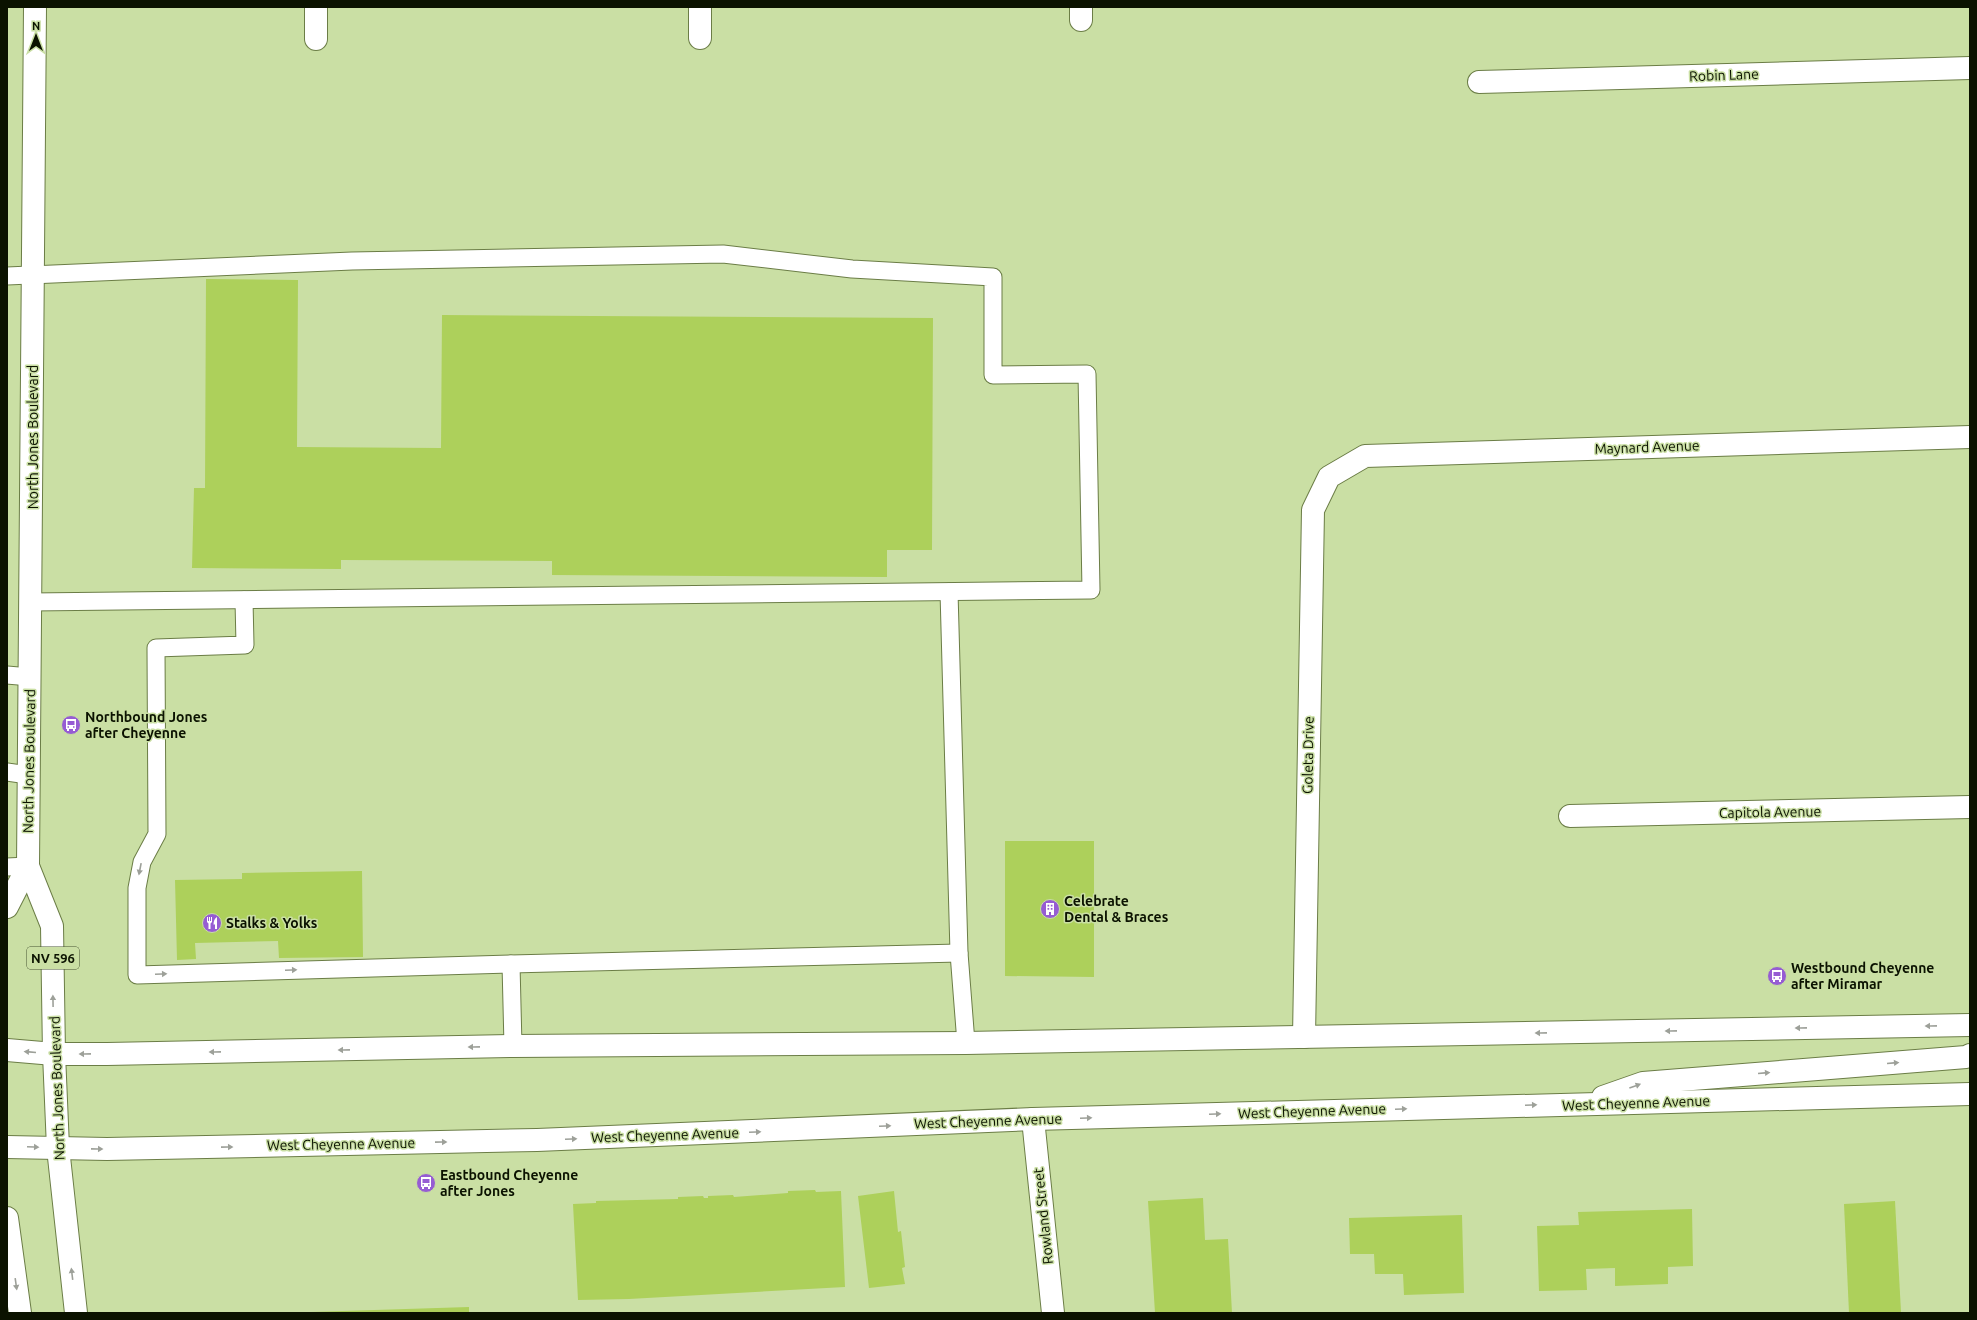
<svg xmlns="http://www.w3.org/2000/svg" width="1977" height="1320" font-family="Ubuntu,sans-serif">
<style>
.building{fill:#add05b}
.lines{fill:none;stroke-linecap:round;stroke-linejoin:round}
.lane-casing{stroke:#6b7d46;stroke-width:19}
.street-casing{stroke:#6b7d46;stroke-width:24}
.primary-casing{stroke:#6b7d46;stroke-width:24}
.lane{stroke:#fff;stroke-width:17}
.street{stroke:#fff;stroke-width:22}
.primary{stroke:#fff;stroke-width:22}
.oneway{fill:#9da099}
.labels{text-anchor:middle;stroke-width:3;stroke-linejoin:round;paint-order:stroke}
.shield{fill:#cadfa4;stroke:#445031;stroke-width:1}
.shield-label{font-size:13px;font-weight:bold;fill:#0b1200}
.street-label{font-size:14px;fill:#0b1200;stroke:#cadfa4}
.poi-label{font-size:14px;font-weight:bold;fill:#0b1200;stroke:#cadfa4;text-anchor:start}
</style>
<rect width="100%" height="100%" fill="#cadfa4"/>
<g class="building">
<path d="M 206,279 L 298,280 L 297,447 L 441,448 L 442,315 L 933,318 L 932,550 L 887,550 L 887,577 L 552,575 L 552,561 L 341,560 L 341,569 L 192,568 L 194,488 L 205,488 Z"/>
<path d="M 1005,841 L 1094,841 L 1094,977 L 1005,976 Z"/>
<path d="M 362,871 L 363,957 L 279,958 L 278,941 L 195,943 L 196,959 L 177,960 L 175,880 L 242,879 L 242,873 Z"/>
<path d="M 815,1190 L 816,1192 L 841,1191 L 845,1287 L 629,1299 L 578,1300 L 573,1204 L 596,1203 L 596,1201 L 678,1199 L 678,1197 L 703,1196 L 704,1198 L 708,1198 L 708,1196 L 733,1195 L 734,1197 L 788,1193 L 788,1191 Z"/>
<path d="M 894,1191 L 898,1232 L 901,1231 L 905,1267 L 902,1268 L 905,1284 L 869,1288 L 858,1196 Z"/>
<path d="M 1203,1198 L 1205,1240 L 1228,1239 L 1232,1313 L 1155,1313 L 1148,1201 Z"/>
<path d="M 1895,1201 L 1901,1312 L 1849,1313 L 1844,1204 Z"/>
<path d="M 1692,1209 L 1693,1266 L 1668,1267 L 1668,1284 L 1615,1286 L 1615,1268 L 1586,1269 L 1587,1290 L 1539,1291 L 1537,1226 L 1579,1225 L 1578,1212 Z"/>
<path d="M 1462,1215 L 1464,1293 L 1404,1295 L 1403,1274 L 1375,1274 L 1374,1254 L 1350,1254 L 1349,1218 Z"/>
<path d="M 469,1307 L 469,1313 L 311,1313 L 311,1312 Z"/>
</g>
<g class="lines">
<g class="lane-casing">
<g id="lane">
<path d="M 7,276 L 352,261 L 723,254 L 852,269 L 993,277 L 993,375 L 1087,374 L 1091,590 L 31,602"/>
<path d="M 949,592 L 959,953 L 966,1043"/>
<path d="M 244,600 L 245,645 L 156,648 L 157,834 L 142,862 L 137,888 L 137,975 L 511,964 L 513,1046"/>
<path d="M 7,675 L 30,677"/>
<path d="M 7,772 L 28,775"/>
<path d="M 7,867 L 28,866"/>
<path d="M 511,964 L 959,953"/>
</g>
</g>
<g class="street-casing">
<g id="street">
<path d="M 1081,20 L 1081,7"/>
<path d="M 700,38 L 700,7"/>
<path d="M 316,39 L 316,7"/>
<path d="M 1479,82 L 1970,68"/>
<path d="M 1570,816 L 1970,807"/>
<path d="M 1304,1037 L 1313,510 L 1329,477 L 1365,456 L 1970,437"/>
<path d="M 1033,1119 L 1053,1313"/>
</g>
</g>
<g class="primary-casing">
<g id="primary">
<path d="M 35,7 L 28,866 L 52,926 L 54,1054 L 58,1148 L 76,1313"/>
<path d="M 7,907 L 28,866"/>
<path d="M 7,1050 L 54,1054 L 107,1054 L 513,1046 L 966,1043 L 1970,1025"/>
<path d="M 1603,1097 L 1643,1083 L 1966,1057 L 1970,1055"/>
<path d="M 7,1147 L 107,1149 L 537,1140 L 1033,1119 L 1970,1094"/>
<path d="M 7,1218 L 20,1313"/>
</g>
</g>
<use href="#lane" class="lane"/>
<use href="#street" class="street"/>
<use href="#primary" class="primary"/>
</g>
<defs><path id="oneway-solid" d="M-6-.8H1V-3.2L6.5 0L1 3.2V.8H-6Z"/></defs>
<g class="oneway">
<use href="#oneway-solid" transform="translate(140 869) rotate(101)"/>
<use href="#oneway-solid" transform="translate(291 970) rotate(-2)"/>
<use href="#oneway-solid" transform="translate(161 974) rotate(-2)"/>
<use href="#oneway-solid" transform="translate(53 1001) rotate(-91)"/>
<use href="#oneway-solid" transform="translate(1931 1026) rotate(179)"/>
<use href="#oneway-solid" transform="translate(1801 1028) rotate(179)"/>
<use href="#oneway-solid" transform="translate(1671 1031) rotate(179)"/>
<use href="#oneway-solid" transform="translate(1541 1033) rotate(179)"/>
<use href="#oneway-solid" transform="translate(474 1047) rotate(179)"/>
<use href="#oneway-solid" transform="translate(344 1050) rotate(179)"/>
<use href="#oneway-solid" transform="translate(30 1052) rotate(-175)"/>
<use href="#oneway-solid" transform="translate(215 1052) rotate(179)"/>
<use href="#oneway-solid" transform="translate(85 1054) rotate(179)"/>
<use href="#oneway-solid" transform="translate(1893 1063) rotate(-5)"/>
<use href="#oneway-solid" transform="translate(1764 1073) rotate(-5)"/>
<use href="#oneway-solid" transform="translate(1635 1086) rotate(-20)"/>
<use href="#oneway-solid" transform="translate(1531 1105) rotate(-2)"/>
<use href="#oneway-solid" transform="translate(1401 1109) rotate(-2)"/>
<use href="#oneway-solid" transform="translate(1215 1114) rotate(-2)"/>
<use href="#oneway-solid" transform="translate(1086 1118) rotate(-2)"/>
<use href="#oneway-solid" transform="translate(885 1126) rotate(-3)"/>
<use href="#oneway-solid" transform="translate(755 1132) rotate(-3)"/>
<use href="#oneway-solid" transform="translate(571 1139) rotate(-2)"/>
<use href="#oneway-solid" transform="translate(441 1142) rotate(-1)"/>
<use href="#oneway-solid" transform="translate(33 1147) rotate(2)"/>
<use href="#oneway-solid" transform="translate(227 1147) rotate(-1)"/>
<use href="#oneway-solid" transform="translate(97 1149) rotate(1)"/>
<use href="#oneway-solid" transform="translate(72 1274) rotate(-97)"/>
<use href="#oneway-solid" transform="translate(16 1284) rotate(82)"/>
</g>
<defs>
<g id="bus-disc" transform="scale(1)"><circle r="9.5" fill="#965cd3" stroke="#cadfa4"/><path d="M-5-6H5V4H4V6H2V4H-2V6H-4V4H-5ZM-3.5-4V0h7V-4ZM-3.5 1.2v1.5H-2V1.2ZM2 1.2v1.5H3.5V1.2Z" fill="#fff"/></g>
<g id="building-disc" transform="scale(1)"><circle r="9.5" fill="#965cd3" stroke="#cadfa4"/><path d="M-4-6H4V6H1V3H-1V6H-4ZM-2.5-4.3h1.7v1.8h-1.7ZM.8-4.3h1.7v1.8H.8ZM-2.5-1h1.7V.8h-1.7ZM.8-1h1.7V.8H.8Z" fill="#fff"/></g>
<g id="restaurant-disc" transform="scale(1)"><circle r="9.5" fill="#965cd3" stroke="#cadfa4"/><path d="M-5-6h1v4h1v-4h1v4h1v-4h1v5L-1.5 .5V6h-2V.5L-5-1ZM5-6V6H3V1.5H1.5Q1.5-4 5-6Z" fill="#fff"/></g>
</defs>
<g fill-rule="evenodd">
<use href="#bus-disc" x="71" y="725"/>
<use href="#building-disc" x="1050" y="909"/>
<use href="#restaurant-disc" x="212" y="923"/>
<use href="#bus-disc" x="1777" y="976"/>
<use href="#bus-disc" x="426" y="1183"/>
</g>
<g class="labels">
<rect class="shield" x="27" y="947" width="52" height="22" rx="3"/>
<g class="shield-label">
<text x="53" y="963">NV 596</text>
</g>
<g class="street-label">
<text transform="translate(1724 75) rotate(-2)" y="5">Robin Lane</text>
<text transform="translate(33 437) rotate(-90)" y="5">North Jones Boulevard</text>
<text transform="translate(1647 447) rotate(-2)" y="5">Maynard Avenue</text>
<text transform="translate(1308 755) rotate(-89)" y="5">Goleta Drive</text>
<text transform="translate(29 761) rotate(-89)" y="5">North Jones Boulevard</text>
<text transform="translate(1770 812) rotate(-1)" y="5">Capitola Avenue</text>
<text transform="translate(57 1088) rotate(-92)" y="5">North Jones Boulevard</text>
<text transform="translate(1636 1103) rotate(-2)" y="5">West Cheyenne Avenue</text>
<text transform="translate(1312 1111) rotate(-2)" y="5">West Cheyenne Avenue</text>
<text transform="translate(988 1121) rotate(-2)" y="5">West Cheyenne Avenue</text>
<text transform="translate(665 1135) rotate(-2)" y="5">West Cheyenne Avenue</text>
<text transform="translate(341 1144) rotate(-1)" y="5">West Cheyenne Avenue</text>
<text transform="translate(1043 1216) rotate(-96)" y="5">Rowland Street</text>
</g>
<g class="poi-label">
<text x="85" y="722">Northbound Jones<tspan x="85" dy="16">after Cheyenne</tspan></text>
<text x="1064" y="906">Celebrate<tspan x="1064" dy="16">Dental &amp; Braces</tspan></text>
<text x="226" y="928">Stalks &amp; Yolks</text>
<text x="1791" y="973">Westbound Cheyenne<tspan x="1791" dy="16">after Miramar</tspan></text>
<text x="440" y="1180">Eastbound Cheyenne<tspan x="440" dy="16">after Jones</tspan></text>
</g>
</g>
<rect width="1977" height="1320" fill="none" stroke="#0b1200" stroke-width="16"/>
<g transform="translate(36 36)" stroke="#cadfa4" stroke-width="3" paint-order="stroke">
<path d="M0-3L7 15L0 10L-7 15Z" fill="#0b1200"/>
<text y="-6" font-size="11" font-weight="bold" text-anchor="middle" fill="#0b1200">N</text>
</g>
</svg>
